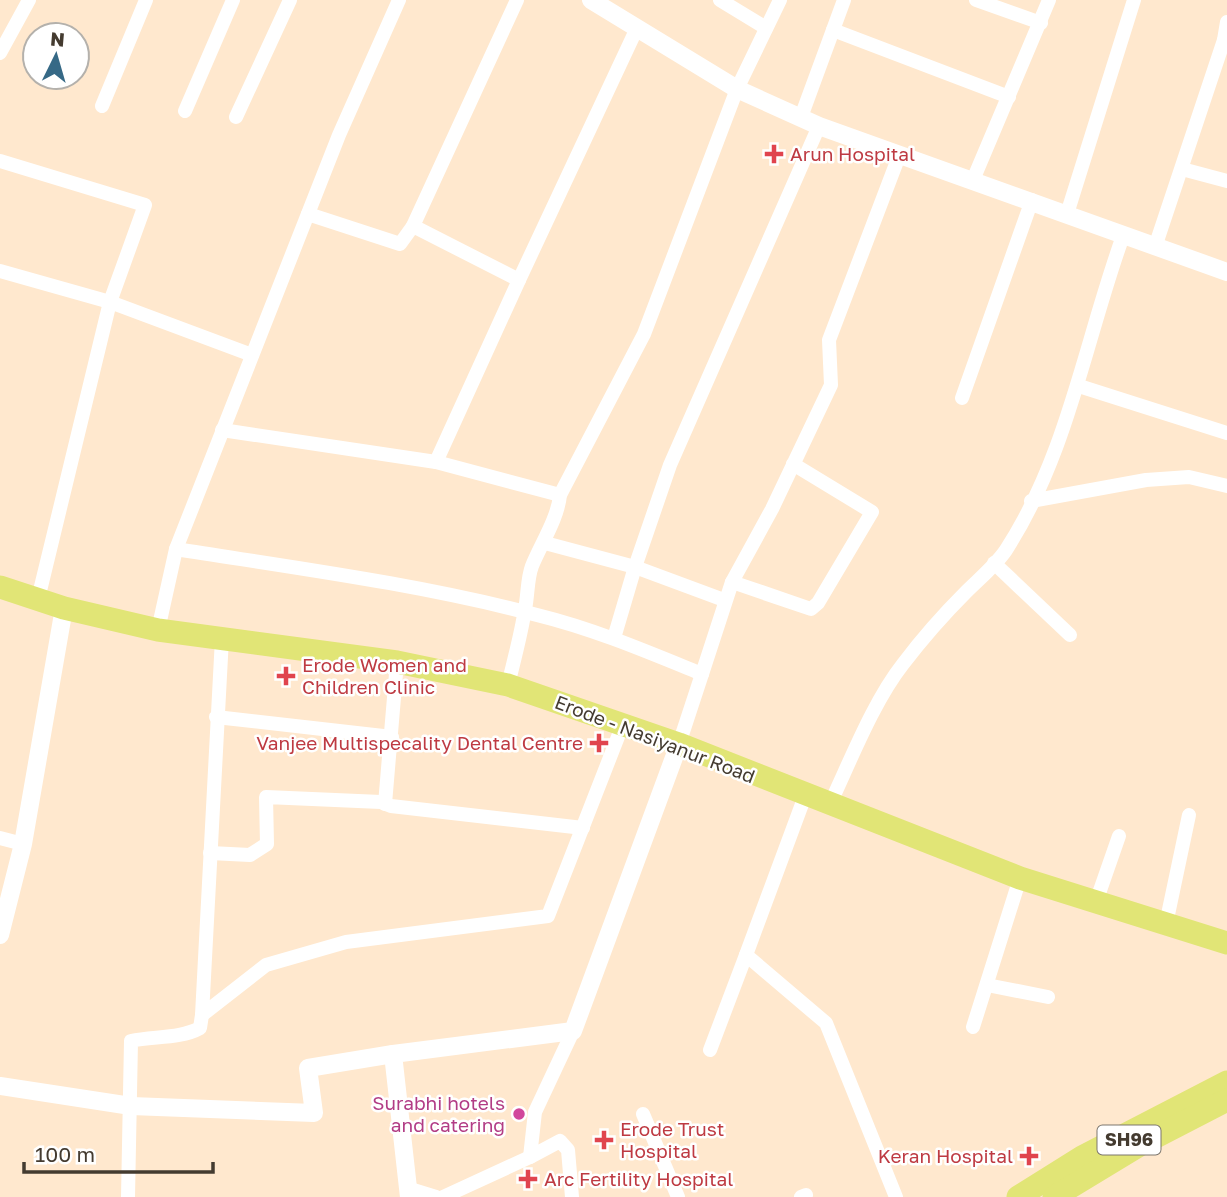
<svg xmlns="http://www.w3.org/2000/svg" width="1227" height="1197" font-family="'Golos Text',sans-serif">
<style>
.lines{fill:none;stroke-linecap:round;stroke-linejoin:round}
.minor{stroke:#fff;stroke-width:14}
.tertiary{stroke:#fff;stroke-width:18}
.primary{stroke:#e1e576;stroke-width:23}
.health-dot{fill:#e0444e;stroke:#fff;stroke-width:2.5}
.hotel-dot{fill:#d1479c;stroke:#fff;stroke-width:2.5}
.labels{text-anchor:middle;stroke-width:5;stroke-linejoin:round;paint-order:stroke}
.shield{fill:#fff;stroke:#7c766e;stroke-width:2}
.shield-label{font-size:18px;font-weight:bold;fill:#443b30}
.health-label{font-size:19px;fill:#be3a42;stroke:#fff;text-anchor:start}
.street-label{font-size:19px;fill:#443b30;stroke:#fff}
.hotel-label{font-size:19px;fill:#b23c85;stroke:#fff;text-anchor:end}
</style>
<rect width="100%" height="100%" fill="#ffe8ce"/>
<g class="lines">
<g class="minor">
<path d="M 517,0 L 413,226 L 519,280 L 637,28"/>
<path d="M 720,0 L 766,28"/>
<path d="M 976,0 L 1041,23"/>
<path d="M 833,30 L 1009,97"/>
<path d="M 1224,40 L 1227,22"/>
<path d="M 0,53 L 29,0"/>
<path d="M 102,106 L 146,0"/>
<path d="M 185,111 L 233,0"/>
<path d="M 236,117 L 290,0"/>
<path d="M 801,117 L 844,0"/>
<path d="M 0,161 L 145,205 L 110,302 L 38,599"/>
<path d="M 1182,169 L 1227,181"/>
<path d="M 973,180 L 1049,0"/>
<path d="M 308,214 L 400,244 L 413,226"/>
<path d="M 1067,214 L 1134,0"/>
<path d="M 1155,247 L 1224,40 L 1227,41"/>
<path d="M 0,271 L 110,302 L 252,355"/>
<path d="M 1079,386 L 1227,433"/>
<path d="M 962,398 L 1032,200"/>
<path d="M 222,430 L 436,462 L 560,495"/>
<path d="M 436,462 L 519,280"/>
<path d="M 1031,501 L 1146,480 L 1189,477 L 1227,486"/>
<path d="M 545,543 L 635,567 L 724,600"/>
<path d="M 176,549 C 296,568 419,584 537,615 C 594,629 648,652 702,674 L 732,582 L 772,509 L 831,385 L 829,340 L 899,156"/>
<path d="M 994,563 L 1070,635"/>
<path d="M 732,582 L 811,609 L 818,603 L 872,512 L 793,464"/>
<path d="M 158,630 L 176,549 L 339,135 L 399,0"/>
<path d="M 222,638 L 202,1015 L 266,965 L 346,942 L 548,916 L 623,724"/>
<path d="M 614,638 L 635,567 L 670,465 L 819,126"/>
<path d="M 508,685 C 514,660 521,635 525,609 C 528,596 527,579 532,566 C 541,544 558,518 560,495 L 644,334 L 737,89 L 780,0"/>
<path d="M 216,717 L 392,737"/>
<path d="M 679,744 L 702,674"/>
<path d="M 805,796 L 746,955 L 826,1023 L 896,1197"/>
<path d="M 385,804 L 397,662"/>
<path d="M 829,806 C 850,762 873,702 903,664 C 922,639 944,614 966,592 C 979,579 996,565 1006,550 C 1068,454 1085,341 1123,236"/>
<path d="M 0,838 L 23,844"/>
<path d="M 210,853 L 250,855 L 267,844 L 266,797 L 381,802 L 391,806 L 583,828"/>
<path d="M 1096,902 L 1119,836"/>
<path d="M 1166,924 L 1189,815"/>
<path d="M 987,985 L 1048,997"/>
<path d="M 973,1027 L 1020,878"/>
<path d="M 710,1050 L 746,955"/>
<path d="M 643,1114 L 678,1197"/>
<path d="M 410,1189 L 436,1197"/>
<path d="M 128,1197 L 131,1041 C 153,1036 180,1039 200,1028 L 202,1015"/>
<path d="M 443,1197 L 530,1157"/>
<path d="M 572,1197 L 568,1150 L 560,1141 L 530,1157 L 535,1112 L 573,1031"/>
<path d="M 801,1197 L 806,1195"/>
</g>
<g class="tertiary">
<path d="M 591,0 L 737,89 L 819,126 L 1227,272"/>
<path d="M 0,935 L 23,844 L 64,608"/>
<path d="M 0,1086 L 131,1106 L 314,1113 L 308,1068 L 393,1054"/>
<path d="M 409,1197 L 393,1054 L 573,1031 L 679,744"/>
</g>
<g class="primary">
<path d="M 0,587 L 64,608 L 158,630 L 397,662 L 508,685 L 679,744 L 1020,878 L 1227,943"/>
<path d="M 1018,1197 L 1082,1157 L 1227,1082"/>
<path d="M 1054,1197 L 1140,1145 L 1227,1100"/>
</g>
</g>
<g class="health-dot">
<path d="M770.5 143.5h7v7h7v7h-7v7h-7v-7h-7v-7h7z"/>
<path d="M282.5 665.5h7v7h7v7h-7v7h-7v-7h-7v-7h7z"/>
<path d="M595.5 732.5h7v7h7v7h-7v7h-7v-7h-7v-7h7z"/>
<path d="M600.5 1129.5h7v7h7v7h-7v7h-7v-7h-7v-7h7z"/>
<path d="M1025.5 1145.5h7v7h7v7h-7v7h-7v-7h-7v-7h7z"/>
<path d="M524.5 1168.5h7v7h7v7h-7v7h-7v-7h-7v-7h7z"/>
</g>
<circle class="hotel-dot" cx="519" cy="1114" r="7"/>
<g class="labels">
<rect class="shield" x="1097.5" y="1125.5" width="63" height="29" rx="5"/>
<g class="shield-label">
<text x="1129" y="1146">SH96</text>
</g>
<g class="health-label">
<text x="790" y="161">Arun Hospital</text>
<text x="302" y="672">Erode Women and<tspan x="302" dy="22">Children Clinic</tspan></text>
<text x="583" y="750" text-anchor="end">Vanjee Multispecality Dental Centre</text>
<text x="620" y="1136">Erode Trust<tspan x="620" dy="22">Hospital</tspan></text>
<text x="1013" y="1163" text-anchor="end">Keran Hospital</text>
<text x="544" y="1186">Arc Fertility Hospital</text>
</g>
<g class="street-label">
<text transform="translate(655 739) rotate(21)" y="7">Erode - Nasiyanur Road</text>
</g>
<g class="hotel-label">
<text x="505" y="1110">Surabhi hotels<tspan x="505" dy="22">and catering</tspan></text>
</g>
</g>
<g transform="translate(56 56) rotate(5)"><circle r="33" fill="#ffffff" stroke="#b4b1ac" stroke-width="2"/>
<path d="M0-5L12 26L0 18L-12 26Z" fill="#366986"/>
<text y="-10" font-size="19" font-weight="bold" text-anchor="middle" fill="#443b30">N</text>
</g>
<path d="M24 1162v10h189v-10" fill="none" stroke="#443b30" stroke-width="3.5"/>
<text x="35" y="1162" font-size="21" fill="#443b30" stroke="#ffffff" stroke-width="5" paint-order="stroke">100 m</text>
</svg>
